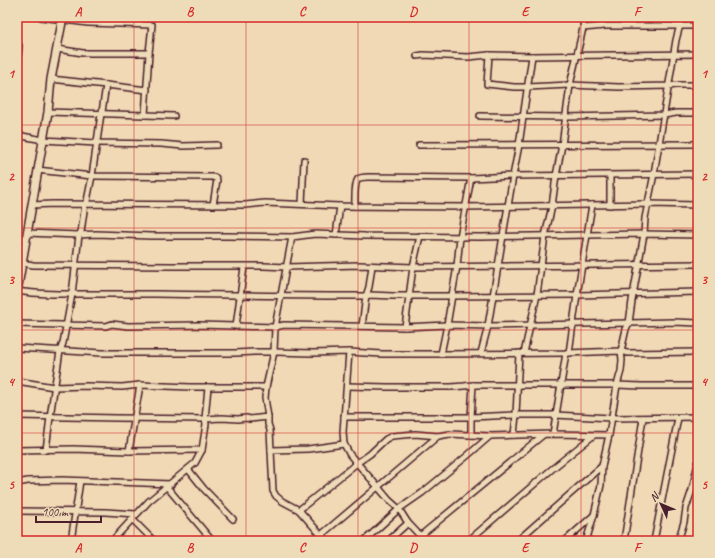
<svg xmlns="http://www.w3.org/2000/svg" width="715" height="558" font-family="Caveat,sans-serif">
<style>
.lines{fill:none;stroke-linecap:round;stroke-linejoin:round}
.street-casing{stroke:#4a1f2b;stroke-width:8}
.secondary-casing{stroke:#4a1f2b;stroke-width:10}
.street{stroke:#eedbb8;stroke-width:5}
.secondary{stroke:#eedbb8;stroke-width:7}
.grid{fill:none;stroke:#d62828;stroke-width:1;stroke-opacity:0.55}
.neatline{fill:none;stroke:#d62828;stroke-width:1.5}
.grid-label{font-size:13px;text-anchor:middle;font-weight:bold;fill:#d62828}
</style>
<rect width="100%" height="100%" fill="#f0d9b4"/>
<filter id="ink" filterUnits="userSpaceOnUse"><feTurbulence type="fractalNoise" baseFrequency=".025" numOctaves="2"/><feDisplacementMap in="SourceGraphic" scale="8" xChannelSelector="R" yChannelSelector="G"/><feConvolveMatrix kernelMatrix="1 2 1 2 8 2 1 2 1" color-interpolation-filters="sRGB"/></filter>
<g filter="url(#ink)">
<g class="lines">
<g class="street-casing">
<g id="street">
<path d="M 41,17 L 88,23 L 152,25 L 149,53 L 145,115"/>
<path d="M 583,28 L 605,26 L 698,26"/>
<path d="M 57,49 L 83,53 L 149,53"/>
<path d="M 489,55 L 487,84 L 514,87 L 527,87 L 570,85 L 619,87 L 669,86 L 676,85 L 698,85"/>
<path d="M 417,56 L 423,55 L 468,57 L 489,55 L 532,56 L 698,54"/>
<path d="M 17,66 L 19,46"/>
<path d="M 51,79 L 106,85 L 147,90"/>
<path d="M 48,112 L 145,115 L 174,116"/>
<path d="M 480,116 L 566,117 L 664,115 L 676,113 L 698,113"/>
<path d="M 17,135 L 43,140 L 96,143 L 161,144 L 183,146 L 217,145"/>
<path d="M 419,145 L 698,144"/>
<path d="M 37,170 L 92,176 L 212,177 L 216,178 L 217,180 L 213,205"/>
<path d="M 302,204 L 304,160"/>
<path d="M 31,205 L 53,204 L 245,205 L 265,203 L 340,206 L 465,207 L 649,204 L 698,205"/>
<path d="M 610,205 L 610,175"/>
<path d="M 355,206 C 355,200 354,184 358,179 C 361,177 365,177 368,177 L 471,178 L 513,176 L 698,174"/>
<path d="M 27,233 L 79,235 L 96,234 L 151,236 L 228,236 L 292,237 L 315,234 L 365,236 L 481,237 L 644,234 L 698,235"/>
<path d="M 336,235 L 340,206"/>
<path d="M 292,237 L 275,327 L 274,352 L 266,387 L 265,398 L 268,417 L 268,424 L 270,430 L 273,491 L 276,496 L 282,501 L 299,510 L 321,535 L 327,541"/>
<path d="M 17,246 L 25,247"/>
<path d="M 22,263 L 33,265 L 171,266 L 264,266 L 287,267 L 359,265 L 413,267 L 698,264"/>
<path d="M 17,291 C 39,295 61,294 84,294 C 108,294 132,294 156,294 C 226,295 296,296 366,296 L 370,295 L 393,296 L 451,296 L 577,295 L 698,292"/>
<path d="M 17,324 L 106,326 L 112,324 L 128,326 L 200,325 L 275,327 L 284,325 L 405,327 L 447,325 L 488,326 L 674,322 L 698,323"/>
<path d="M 236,326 L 244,267"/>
<path d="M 362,326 L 366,296 L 369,287 L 372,266"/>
<path d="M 405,327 L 413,267 L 420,236"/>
<path d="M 17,348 L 102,353 L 236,353 L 254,352 L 274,352 L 313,353 L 349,352 L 382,354 L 441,354 L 566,353 L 621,351 L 627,353 L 698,352"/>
<path d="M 349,352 L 343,432 L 344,444 L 350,455 L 378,487 L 389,500 L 399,509 L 408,523 L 425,541"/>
<path d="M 481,353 L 488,326 L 513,176 L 519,145 L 532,56"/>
<path d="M 524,353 L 537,295 L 545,236 L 552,206 L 556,176 L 562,145 L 570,85 L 583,28 L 584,17"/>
<path d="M 569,353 L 577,295 L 592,205"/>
<path d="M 441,354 L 447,325 L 457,266 L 460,237 L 471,178"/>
<path d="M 17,381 L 54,387 L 87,386 L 122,387 L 140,385 L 190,387 L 266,387"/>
<path d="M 347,386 L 387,387 L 451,387 L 464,386 L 473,385 L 617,385 L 641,386 L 698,386"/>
<path d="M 17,416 L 117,418 L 205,419 L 222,418 L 238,419 L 246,418 L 250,419 L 268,417"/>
<path d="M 344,417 L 471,417 L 516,415 L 555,415 L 611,418 L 698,417"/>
<path d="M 553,434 L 566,353"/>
<path d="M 471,435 L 471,417 L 473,385"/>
<path d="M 514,435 L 516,415 L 519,353"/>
<path d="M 17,450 L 73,449 L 129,451 L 202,450"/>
<path d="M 46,450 L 50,417 L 60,351 L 63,343 L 72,294 L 79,235 L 81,232 L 85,204 L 87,201 L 92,176 L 101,114 L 102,112 L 106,85"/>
<path d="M 271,450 L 308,449 L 344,444"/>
<path d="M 129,451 L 140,385"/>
<path d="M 188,469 L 204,489 L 233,519"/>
<path d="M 17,483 L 28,481 L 62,480 L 171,484"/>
<path d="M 167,487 L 209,537"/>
<path d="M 299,510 L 357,463 L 370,454 L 386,439 L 392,436 L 415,434 L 438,436 L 450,434 L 490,436 L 553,434 L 609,435"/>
<path d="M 17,511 L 105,512 L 136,514"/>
<path d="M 132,519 L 154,541"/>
<path d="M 321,535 L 438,436"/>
<path d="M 420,536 L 543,435"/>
<path d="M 71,541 L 80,481"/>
<path d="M 112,541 L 149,501 L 195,463 L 202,450 L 206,424 L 205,419 L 208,387"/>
<path d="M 364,541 L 399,509 L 422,493 L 467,456 L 490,436"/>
<path d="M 388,541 L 408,523"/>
<path d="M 468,541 L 552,469 L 594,435"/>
<path d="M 517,541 L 602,466"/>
<path d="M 565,541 L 594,515"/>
<path d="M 586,541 L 594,515 L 601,485 L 602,466 L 609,435 L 617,385 L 621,371 L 622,360 L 621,351 L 626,329 L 629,323 L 632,301 L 644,234 L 645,218 L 654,174 L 672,65 L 676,40 L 680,25 L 681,17"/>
<path d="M 624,541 L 643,418"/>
<path d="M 654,541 L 678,418"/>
<path d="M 686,541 L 679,538 L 684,522 L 686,508 L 692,490 L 698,463"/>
</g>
</g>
<g class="secondary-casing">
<path id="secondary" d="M 17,292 L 48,112 L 51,79 L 63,17"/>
</g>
<use href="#street" class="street"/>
<use href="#secondary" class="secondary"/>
</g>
</g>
<path class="grid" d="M 134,17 L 134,541M 246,17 L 246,541M 358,17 L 358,541M 469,17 L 469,541M 581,17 L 581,541M 17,125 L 698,125M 17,228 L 698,228M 17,330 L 698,330M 17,433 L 698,433"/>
<rect width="715" height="558" fill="none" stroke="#eedbb8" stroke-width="44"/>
<g transform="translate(661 504) rotate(314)" stroke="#eedbb8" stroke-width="3" paint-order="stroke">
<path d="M0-3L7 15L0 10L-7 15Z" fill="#4a1f2b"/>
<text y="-6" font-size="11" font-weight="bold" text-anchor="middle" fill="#4a1f2b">N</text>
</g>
<path d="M36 516v6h65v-6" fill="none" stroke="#4a1f2b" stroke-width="2"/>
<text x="42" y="516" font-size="12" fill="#4a1f2b" stroke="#eedbb8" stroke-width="3" paint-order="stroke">100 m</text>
<rect x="22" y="22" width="671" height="514" class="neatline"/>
<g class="grid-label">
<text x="78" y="16">A</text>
<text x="190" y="16">B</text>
<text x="302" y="16">C</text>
<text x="413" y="16">D</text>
<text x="525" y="16">E</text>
<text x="637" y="16">F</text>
<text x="11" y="78">1</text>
<text x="704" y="78">1</text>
<text x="11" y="181">2</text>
<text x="704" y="181">2</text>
<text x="11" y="284">3</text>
<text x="704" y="284">3</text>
<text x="11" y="386">4</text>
<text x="704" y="386">4</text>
<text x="11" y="489">5</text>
<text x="704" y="489">5</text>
<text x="78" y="552">A</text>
<text x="190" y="552">B</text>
<text x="302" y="552">C</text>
<text x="413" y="552">D</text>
<text x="525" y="552">E</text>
<text x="637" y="552">F</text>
</g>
</svg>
